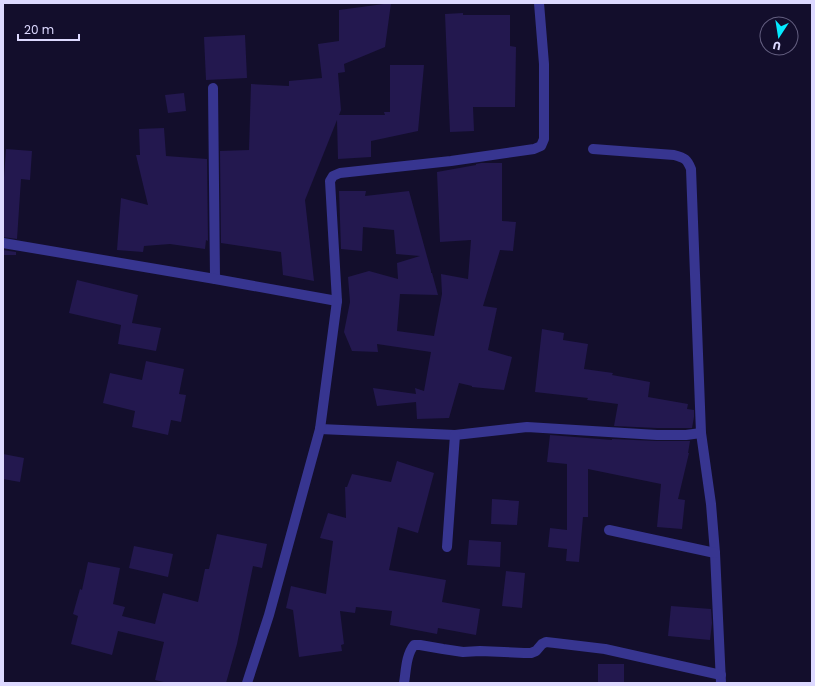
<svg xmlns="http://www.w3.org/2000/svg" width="815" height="686" font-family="Poppins,sans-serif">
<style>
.building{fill:#23184f}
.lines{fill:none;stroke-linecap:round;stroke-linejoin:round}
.minor{stroke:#373590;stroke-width:10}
</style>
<rect width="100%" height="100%" fill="#130e2c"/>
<g class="building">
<path d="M 391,3 L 385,47 L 344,64 L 345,72 L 338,73 L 341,110 L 339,115 L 385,115 L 384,112 L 390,112 L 390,65 L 424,65 L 418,131 L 371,141 L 371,157 L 338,159 L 337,120 L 305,200 L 314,281 L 283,275 L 281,252 L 221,243 L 220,151 L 249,150 L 251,84 L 289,86 L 289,81 L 322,78 L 318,44 L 339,41 L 339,10 Z"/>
<path d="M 463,13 L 463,15 L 510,15 L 510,46 L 516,47 L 515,107 L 473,107 L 474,131 L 450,132 L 445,14 Z"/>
<path d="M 245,35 L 247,78 L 206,80 L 204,37 Z"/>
<path d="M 184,93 L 186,111 L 168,113 L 165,95 Z"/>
<path d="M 164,128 L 166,156 L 207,159 L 208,241 L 206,240 L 205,249 L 170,244 L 144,246 L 143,252 L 117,250 L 121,198 L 148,205 L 136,155 L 140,155 L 139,129 Z"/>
<path d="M 6,149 L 32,151 L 30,180 L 21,179 L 17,239 L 3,237 L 3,191 Z"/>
<path d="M 481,163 L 502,163 L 502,221 L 516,222 L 513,251 L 500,250 L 483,306 L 497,308 L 488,350 L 512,357 L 504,390 L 472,387 L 472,386 L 459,383 L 449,418 L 417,419 L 416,402 L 377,406 L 373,388 L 416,394 L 415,388 L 424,391 L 431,352 L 377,344 L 378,352 L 352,351 L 344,332 L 350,302 L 348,277 L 369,271 L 398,279 L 397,263 L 420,256 L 396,254 L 394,230 L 363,227 L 362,251 L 341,249 L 339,191 L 366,191 L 365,196 L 409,191 L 431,271 L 431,273 L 432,273 L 438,295 L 400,294 L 397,331 L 434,336 L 442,294 L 441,274 L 468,279 L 471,240 L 440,242 L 437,172 L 476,165 L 476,164 Z"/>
<path d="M 3,250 L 16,252 L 16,255 L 3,255 Z"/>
<path d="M 77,280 L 138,295 L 132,323 L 161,328 L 156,351 L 118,344 L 121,325 L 69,313 Z"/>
<path d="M 542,329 L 564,333 L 563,340 L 588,344 L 584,369 L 613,373 L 612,375 L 650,382 L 648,397 L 688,404 L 687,409 L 694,410 L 694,417 L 692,428 L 657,428 L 614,426 L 618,404 L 587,400 L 588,398 L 535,392 Z"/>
<path d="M 146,361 L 184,369 L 179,394 L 186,395 L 181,422 L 171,420 L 168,435 L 132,427 L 135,411 L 103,403 L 110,373 L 142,380 Z"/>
<path d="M 550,435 L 612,440 L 612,439 L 657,441 L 690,441 L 688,453 L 689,453 L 678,499 L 685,500 L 682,529 L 657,527 L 661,484 L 588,469 L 588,517 L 583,517 L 579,562 L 566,561 L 567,549 L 548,547 L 550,528 L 567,530 L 567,464 L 547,462 Z"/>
<path d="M 3,454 L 24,458 L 20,482 L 3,479 Z"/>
<path d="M 397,461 L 434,473 L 418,533 L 398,527 L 389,570 L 446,580 L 442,602 L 480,609 L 476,635 L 438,628 L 437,634 L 390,625 L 392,611 L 356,607 L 355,613 L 340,611 L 344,644 L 341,645 L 342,651 L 299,657 L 293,610 L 286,608 L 291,586 L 326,594 L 333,541 L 320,538 L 328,513 L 346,518 L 345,487 L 347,487 L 352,474 L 391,482 Z"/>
<path d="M 492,499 L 519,501 L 517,525 L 491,524 Z"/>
<path d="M 217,534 L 267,544 L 262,568 L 253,566 L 237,644 L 226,683 L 168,683 L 155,680 L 164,642 L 118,631 L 112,655 L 71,644 L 78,616 L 73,614 L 80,589 L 82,590 L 88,562 L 120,568 L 113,604 L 125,607 L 122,616 L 155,624 L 163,593 L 198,602 L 205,569 L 209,569 Z"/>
<path d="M 469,540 L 501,542 L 500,567 L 467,565 Z"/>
<path d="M 134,546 L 173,554 L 168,577 L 129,568 Z"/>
<path d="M 506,571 L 525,573 L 522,608 L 502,606 Z"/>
<path d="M 671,606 L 711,609 L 712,623 L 710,640 L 668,636 Z"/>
<rect x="598" y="664" width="26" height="19"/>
</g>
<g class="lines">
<g class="minor">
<path d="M 213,88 L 215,279"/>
<path d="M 593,149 L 674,155 C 685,158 687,159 691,169 L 701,433 L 711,504 L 715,553 L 721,683"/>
<path d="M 3,243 L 215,279 L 337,301"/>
<path d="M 320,429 L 455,435 L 527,427 L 657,435 L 686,435 L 701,433"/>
<path d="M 609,530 L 715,553"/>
<path d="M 447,547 L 455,435"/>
<path d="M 247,683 L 269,615 L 320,429 L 337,301 L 330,181 L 333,176 L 340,173 L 451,161 L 534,149 L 541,146 L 544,139 L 544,64 L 539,3"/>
<path d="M 404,683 C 406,671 406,655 414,645 L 420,645 L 443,649 L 463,652 L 480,651 L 524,653 L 531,653 L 536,651 L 542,644 L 546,642 L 555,643 L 605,649 L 721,675"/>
</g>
</g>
<rect width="815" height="686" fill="none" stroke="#ddd9ff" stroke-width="8"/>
<g transform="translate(779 36) rotate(192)"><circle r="19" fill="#130e2c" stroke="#645f80"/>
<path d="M0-3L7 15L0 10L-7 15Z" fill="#05eaff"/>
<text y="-6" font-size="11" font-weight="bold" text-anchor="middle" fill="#ddd9ff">U</text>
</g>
<path d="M18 34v6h61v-6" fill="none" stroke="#ddd9ff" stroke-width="2"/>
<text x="24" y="34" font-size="12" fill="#ddd9ff" stroke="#130e2c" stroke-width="3" paint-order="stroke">20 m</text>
</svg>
